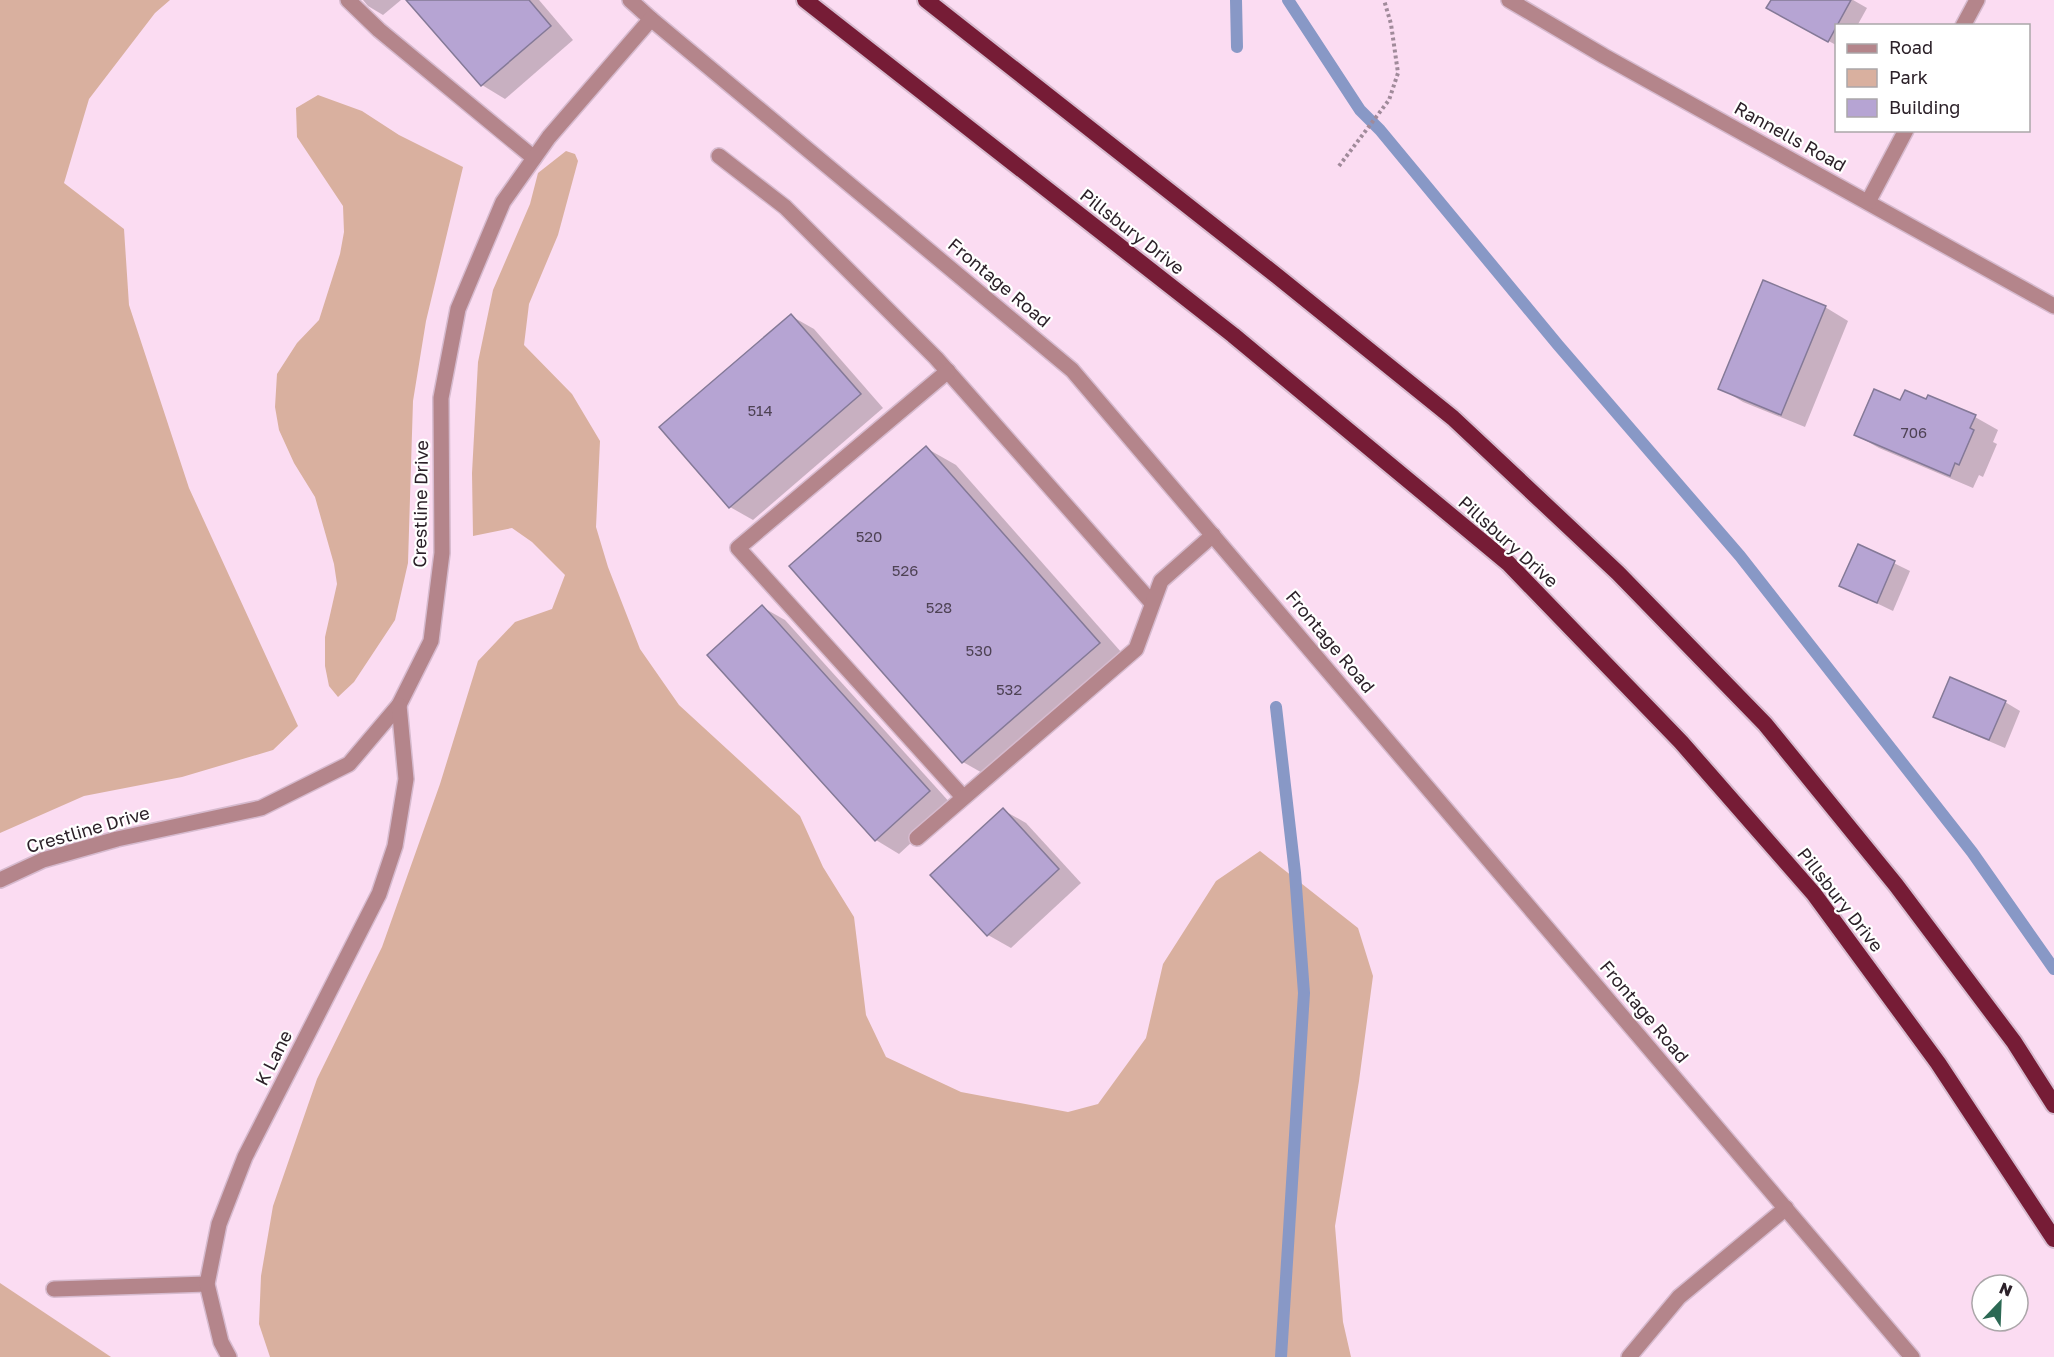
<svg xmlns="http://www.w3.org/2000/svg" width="2054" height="1357" font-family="'Golos Text',sans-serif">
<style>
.green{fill:#d9b09f}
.shadow{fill:#0003}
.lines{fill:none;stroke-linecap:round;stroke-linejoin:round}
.stream{stroke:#8898c6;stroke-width:12}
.building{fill:#b6a4d3;stroke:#847997;stroke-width:1.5}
.service-casing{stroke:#d6bace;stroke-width:18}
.minor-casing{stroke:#d6bace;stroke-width:18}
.trunk-casing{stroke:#d6bace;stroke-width:20}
.path{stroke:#a08a9a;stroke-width:4;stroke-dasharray:3 3;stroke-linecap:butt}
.service{stroke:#b4858b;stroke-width:15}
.minor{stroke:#b4858b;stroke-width:15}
.trunk{stroke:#761c36;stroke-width:16}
.labels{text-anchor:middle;stroke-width:4.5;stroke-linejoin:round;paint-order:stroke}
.number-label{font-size:15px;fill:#4e4254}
.street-label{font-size:18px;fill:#2c2129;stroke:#fff}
</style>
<rect width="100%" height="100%" fill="#fbdcf2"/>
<g class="green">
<path d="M 0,0 L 170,0 L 155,13 L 89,99 L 64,183 L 124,229 L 129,305 L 189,488 L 298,726 L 273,750 L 182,777 L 84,796 L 0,833 Z"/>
<path d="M 318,95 L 362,111 L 399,135 L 463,167 L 426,321 L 413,401 L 408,563 L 395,620 L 354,682 L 338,697 L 329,686 L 325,666 L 325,637 L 337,584 L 334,564 L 315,497 L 294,463 L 279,430 L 275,407 L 277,374 L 297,343 L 319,320 L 340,254 L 344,232 L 343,206 L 297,137 L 296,108 Z"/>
<path d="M 566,151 L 575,154 L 578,161 L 558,235 L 529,304 L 524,345 L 572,394 L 600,441 L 596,527 L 608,567 L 640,649 L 679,705 L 800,816 L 823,867 L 854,917 L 866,1015 L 886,1057 L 961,1092 L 1068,1112 L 1098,1104 L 1146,1038 L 1163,964 L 1216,881 L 1260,851 L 1358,928 L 1373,976 L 1359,1081 L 1335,1226 L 1343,1322 L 1351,1357 L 270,1357 L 259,1324 L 261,1276 L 273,1206 L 317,1079 L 382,947 L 440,784 L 478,661 L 515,622 L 552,609 L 565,575 L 532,542 L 512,528 L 473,536 L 472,473 L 478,362 L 493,290 L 530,204 L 538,173 Z"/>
<path d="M 0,1283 L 111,1357 L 0,1357 Z"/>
</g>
<g class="shadow">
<path d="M 363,0 L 401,0 L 383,15 L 368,6 Z"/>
<path d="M 408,0 L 539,0 L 573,40 L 505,99 L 482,85 Z"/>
<path d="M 1773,0 L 1853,0 L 1867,8 L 1857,26 L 1836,26 L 1836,45 L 1784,17 Z"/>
<path d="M 1825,307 L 1848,321 L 1805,427 L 1743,402 L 1720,388 Z"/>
<path d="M 791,316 L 814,329 L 883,408 L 753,520 L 730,507 Z"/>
<path d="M 1901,402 L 1975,417 L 1998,430 L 1993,442 L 1997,444 L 1983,477 L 1979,475 L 1973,488 L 1879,448 L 1856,435 Z"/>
<path d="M 926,448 L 956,465 L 1129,661 L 993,779 L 963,762 Z"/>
<path d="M 1859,546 L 1910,571 L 1893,611 L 1841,586 Z"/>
<path d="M 762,607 L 785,620 L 952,805 L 899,854 L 876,840 L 709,655 Z"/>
<path d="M 2005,702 L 2020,711 L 2005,748 L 1951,725 L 1935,717 Z"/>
<path d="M 1003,810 L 1026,823 L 1081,883 L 1011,948 L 988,935 Z"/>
</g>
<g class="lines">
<g class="stream">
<path d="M 1236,0 L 1237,47"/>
<path d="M 1288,0 L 1360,110 L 1380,130 L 1558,345 L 1740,556 L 1972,852 L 2054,969"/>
<path d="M 1276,707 L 1295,873 L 1304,993 L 1281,1357"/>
</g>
</g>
<g class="building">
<path d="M 406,0 L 529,0 L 551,26 L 481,86 Z"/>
<path d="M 1771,0 L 1851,0 L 1828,42 L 1766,8 Z"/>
<path d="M 1763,280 L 1826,306 L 1781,415 L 1718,389 Z"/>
<path d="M 791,314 L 861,394 L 729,508 L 659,427 Z"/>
<path d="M 1874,389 L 1900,400 L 1905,390 L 1926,399 L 1928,395 L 1976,415 L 1970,428 L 1974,430 L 1959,465 L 1955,463 L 1950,476 L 1854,435 Z"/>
<path d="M 926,446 L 1100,643 L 962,763 L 789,566 Z"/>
<path d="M 1858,544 L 1895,561 L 1877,603 L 1839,586 Z"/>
<path d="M 762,605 L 930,791 L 875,841 L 707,655 Z"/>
<path d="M 1950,677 L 2006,701 L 1989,740 L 1933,717 Z"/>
<path d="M 1003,808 L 1059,869 L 987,936 L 930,875 Z"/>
</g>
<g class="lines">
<g class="service-casing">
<g id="service">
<path d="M 348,0 L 379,30 L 534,158"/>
<path d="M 630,0 L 651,19"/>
<path d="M 719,156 L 785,207 L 936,358 L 1152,603"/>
<path d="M 948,371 L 738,548 L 963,797"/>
<path d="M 917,838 L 1136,649 L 1161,581 L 1213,535"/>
<path d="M 1629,1357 L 1679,1297 L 1786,1208"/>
</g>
</g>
<g class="minor-casing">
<g id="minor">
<path d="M 1509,0 L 1604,56 L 2054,306"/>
<path d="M 1963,26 L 1977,0"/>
<path d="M 1868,202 L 1906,130"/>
<path d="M 0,880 L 43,860 L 117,839 L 261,808 L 349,764 L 399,705 L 431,641 L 442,553 L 441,398 L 458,309 L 503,202 L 549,137 L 651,19 L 1072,370 L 1912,1357"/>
<path d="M 54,1289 L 207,1284"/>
<path d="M 229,1357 L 221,1342 L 207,1284 L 219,1224 L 245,1157 L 379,894 L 395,846 L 406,779 L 399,705"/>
</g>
</g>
<g class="trunk-casing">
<g id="trunk">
<path d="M 805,0 L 1233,335 L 1508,563 L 1681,742 L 1814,894 L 1938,1063 L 2054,1239"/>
<path d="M 926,0 L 1277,276 L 1453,418 L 1618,573 L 1765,724 L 1896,885 L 2014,1042 L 2054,1105"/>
</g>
</g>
<path class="path" d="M 1339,166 L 1389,100 L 1398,73 L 1391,24 L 1384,0"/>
<use href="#service" class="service"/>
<use href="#minor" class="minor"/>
<use href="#trunk" class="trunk"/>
</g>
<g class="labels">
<g class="number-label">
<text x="760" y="416">514</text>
<text x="1914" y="438">706</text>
<text x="869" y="542">520</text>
<text x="905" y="576">526</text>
<text x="939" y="613">528</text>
<text x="979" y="656">530</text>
<text x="1009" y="695">532</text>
</g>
<g class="street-label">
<text transform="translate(1790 137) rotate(29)" y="6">Rannells Road</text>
<text transform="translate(1132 232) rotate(38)" y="6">Pillsbury Drive</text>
<text transform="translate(999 283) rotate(40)" y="6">Frontage Road</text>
<text transform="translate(421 504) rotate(-89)" y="6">Crestline Drive</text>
<text transform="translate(1508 542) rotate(42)" y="6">Pillsbury Drive</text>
<text transform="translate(1330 642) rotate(50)" y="6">Frontage Road</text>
<text transform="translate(88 830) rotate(-16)" y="6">Crestline Drive</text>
<text transform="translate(1840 900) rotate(52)" y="6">Pillsbury Drive</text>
<text transform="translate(1644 1012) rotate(50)" y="6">Frontage Road</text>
<text transform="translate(274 1058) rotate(-63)" y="6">K Lane</text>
</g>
</g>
<rect x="1835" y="24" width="195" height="108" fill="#ffffff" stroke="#aba6a9" stroke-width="1.5"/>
<rect x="1847" y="44" width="30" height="9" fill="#b4858b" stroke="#aba6a9" stroke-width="1.5"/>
<text x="1889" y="54" font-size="18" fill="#2c2129">Road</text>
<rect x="1847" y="69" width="30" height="18" fill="#d9b09f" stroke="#aba6a9" stroke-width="1.5"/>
<text x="1889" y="84" font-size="18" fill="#2c2129">Park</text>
<rect x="1847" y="99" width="30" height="18" fill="#b6a4d3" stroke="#aba6a9" stroke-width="1.5"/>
<text x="1889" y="114" font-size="18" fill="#2c2129">Building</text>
<g transform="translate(2000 1303) rotate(23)"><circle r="28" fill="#ffffff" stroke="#aba6a9" stroke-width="1.5"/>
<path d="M0-4.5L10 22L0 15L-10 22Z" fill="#2c6954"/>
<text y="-9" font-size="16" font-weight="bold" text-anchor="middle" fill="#2c2129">N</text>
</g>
</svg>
